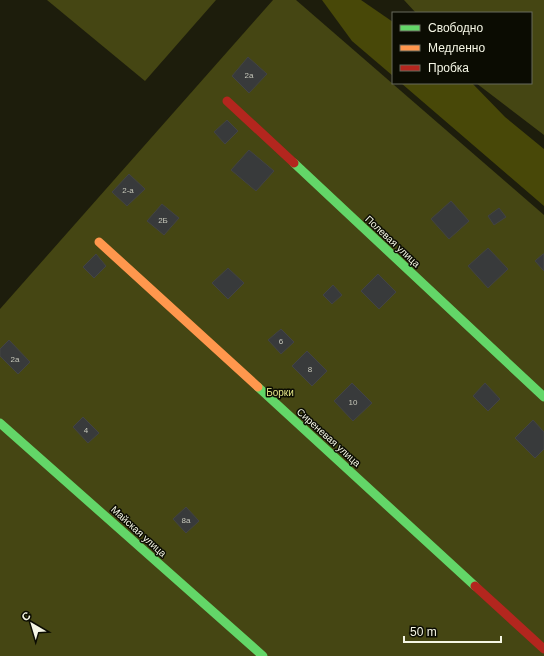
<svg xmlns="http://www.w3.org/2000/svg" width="544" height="656" font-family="Helvetica,sans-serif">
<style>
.green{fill:#454613}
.forest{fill:#484808}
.building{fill:#383a3b;stroke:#434442}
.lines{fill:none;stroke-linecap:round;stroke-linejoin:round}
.fast{stroke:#63d668;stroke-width:9}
.slow{stroke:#ff974d;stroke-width:9}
.jam{stroke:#b3261e;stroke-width:9}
.labels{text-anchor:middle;stroke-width:3;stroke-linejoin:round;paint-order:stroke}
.number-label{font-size:8px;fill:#c6c7ba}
.street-label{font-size:10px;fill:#f5f6e5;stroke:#0b0c02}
.park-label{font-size:10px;fill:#e2e587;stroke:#0b0c02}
</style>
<rect width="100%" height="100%" fill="#1d1d0c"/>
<g class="green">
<path d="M 47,0 L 216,0 L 145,81 Z"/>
<path d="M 273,0 L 296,0 L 544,215 L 544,656 L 0,656 L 0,309 Z"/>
<path d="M 404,0 L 544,0 L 544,135 L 476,83 L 531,83 L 531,13 L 416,13 Z"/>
</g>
<g class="forest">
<path d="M 322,0 L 361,0 L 393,22 L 393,76 L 352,41 Z"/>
<path d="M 401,83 L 472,83 L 505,117 L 544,149 L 544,206 Z"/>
</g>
<g class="building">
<path d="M 248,57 L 267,74 L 249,93 L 232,76 Z"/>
<path d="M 227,120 L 238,131 L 225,144 L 214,132 Z"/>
<path d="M 249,150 L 274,171 L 256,191 L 231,170 Z"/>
<path d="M 129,174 L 145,189 L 127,206 L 112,192 Z"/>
<path d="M 451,201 L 469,221 L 449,239 L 431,219 Z"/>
<path d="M 162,204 L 179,218 L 164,235 L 147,221 Z"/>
<path d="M 499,208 L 506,217 L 494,225 L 488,216 Z"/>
<path d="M 488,248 L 508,269 L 488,288 L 468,266 Z"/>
<path d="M 96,254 L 106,266 L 94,278 L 83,267 Z"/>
<path d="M 543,254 L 544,254 L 544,271 L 535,261 Z"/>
<path d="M 228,268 L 244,283 L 228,299 L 212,283 Z"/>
<path d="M 378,274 L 396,292 L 379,309 L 361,291 Z"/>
<path d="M 333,285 L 342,295 L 332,304 L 323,295 Z"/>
<path d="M 281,329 L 294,342 L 281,354 L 268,340 Z"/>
<path d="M 9,340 L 30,362 L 18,374 L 0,356 L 0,349 Z"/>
<path d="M 307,351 L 327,371 L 312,386 L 292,366 Z"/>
<path d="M 352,383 L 372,403 L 353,421 L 334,401 Z"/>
<path d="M 485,383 L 500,399 L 488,411 L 473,396 Z"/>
<path d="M 83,417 L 99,433 L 88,443 L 73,427 Z"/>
<path d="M 533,420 L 544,432 L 544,449 L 535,458 L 515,438 Z"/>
<path d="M 186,507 L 199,521 L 186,533 L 173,519 Z"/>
</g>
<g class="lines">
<g class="fast">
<path d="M 294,163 L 544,397"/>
<path d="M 258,387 L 475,586"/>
<path d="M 0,423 L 263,656"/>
</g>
<path class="slow" d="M 99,242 L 258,387"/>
<g class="jam">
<path d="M 227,101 L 294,163"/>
<path d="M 475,586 L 544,649"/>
</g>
</g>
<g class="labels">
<g class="number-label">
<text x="249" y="78">2а</text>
<text x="128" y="193">2-а</text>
<text x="163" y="223">2Б</text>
<text x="281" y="344">6</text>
<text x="15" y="362">2а</text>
<text x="310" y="372">8</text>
<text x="353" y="405">10</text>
<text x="86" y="433">4</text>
<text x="186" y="523">8а</text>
</g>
<g class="street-label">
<text transform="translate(393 241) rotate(43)" y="4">Полевая улица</text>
<text transform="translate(329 437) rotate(42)" y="4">Сиреневая улица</text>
<text transform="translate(139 531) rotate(42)" y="4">Майская улица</text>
</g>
<g class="park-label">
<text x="280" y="396">Борки</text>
</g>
</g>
<rect x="392" y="12" width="140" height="72" fill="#0b0c02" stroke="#696a5d"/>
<rect x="400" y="25" width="20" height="6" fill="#63d668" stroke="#696a5d"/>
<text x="428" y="32" font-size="12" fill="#f5f6e5">Свободно</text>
<rect x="400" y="45" width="20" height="6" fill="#ff974d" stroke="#696a5d"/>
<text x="428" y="52" font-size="12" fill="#f5f6e5">Медленно</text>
<rect x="400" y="65" width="20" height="6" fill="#b3261e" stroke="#696a5d"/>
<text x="428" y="72" font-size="12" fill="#f5f6e5">Пробка</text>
<g transform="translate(32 624) rotate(322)" stroke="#0b0c02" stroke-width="3" paint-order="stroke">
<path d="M0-3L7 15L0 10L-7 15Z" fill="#f5f6e5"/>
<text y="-6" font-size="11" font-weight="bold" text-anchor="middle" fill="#f5f6e5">С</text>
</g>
<path d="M404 636v6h97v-6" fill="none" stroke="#f5f6e5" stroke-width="2"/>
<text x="410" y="636" font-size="12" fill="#f5f6e5" stroke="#0b0c02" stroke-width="3" paint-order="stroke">50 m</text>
</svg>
